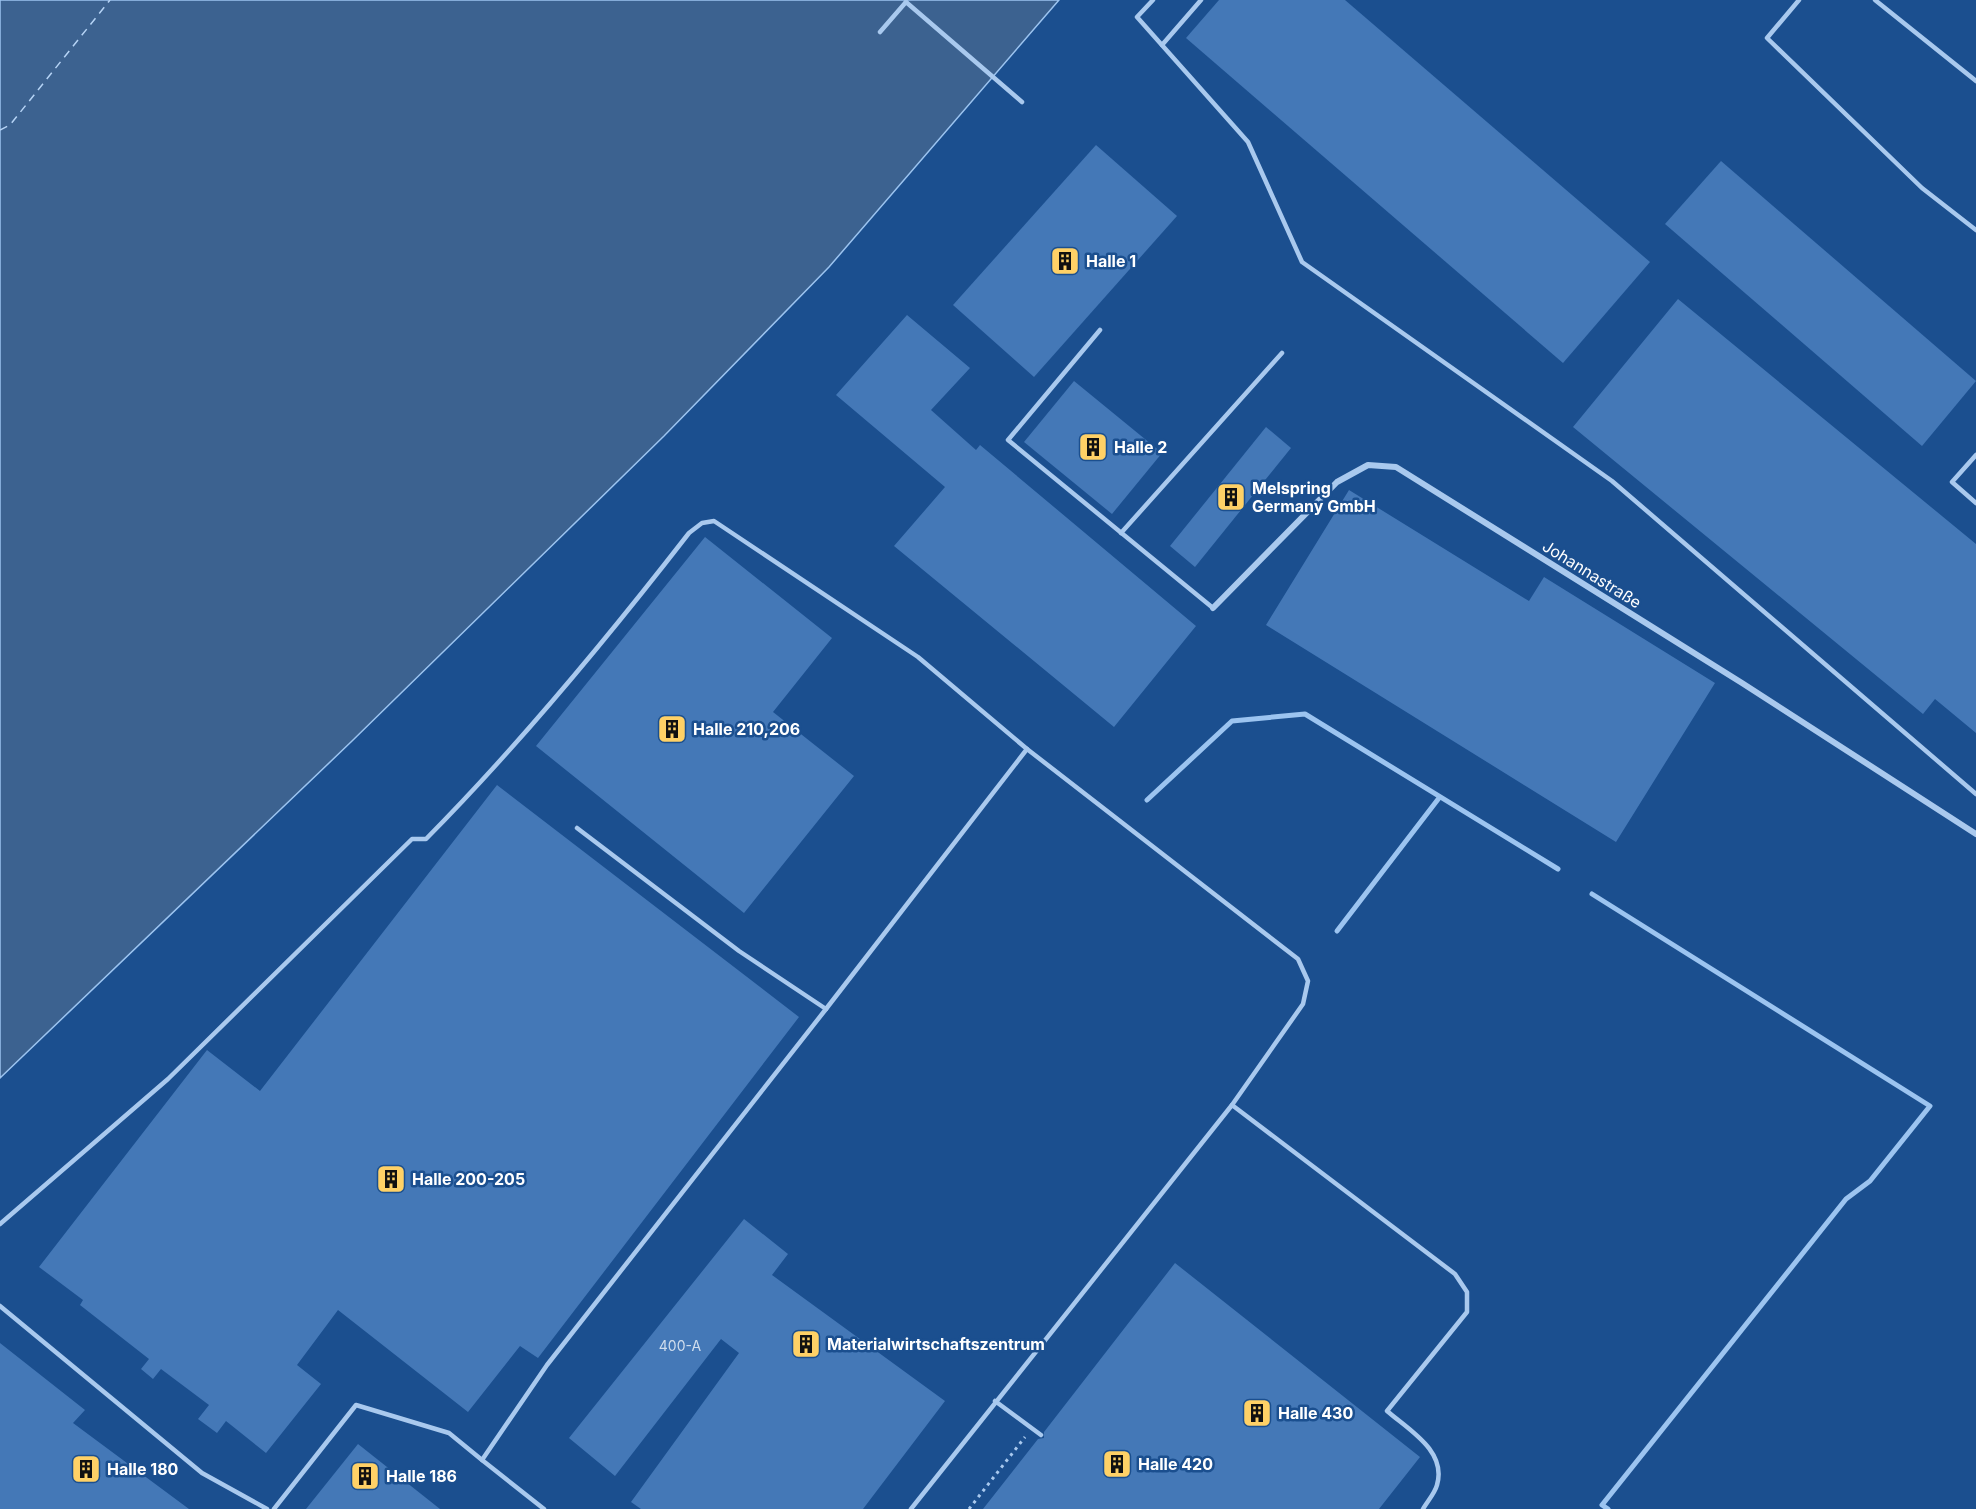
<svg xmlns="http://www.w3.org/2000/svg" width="1976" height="1509" font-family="Inter,sans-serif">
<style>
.water{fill:#3c6290;stroke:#9cc4f0;stroke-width:1.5}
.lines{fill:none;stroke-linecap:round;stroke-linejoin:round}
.stream{stroke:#9cc4f0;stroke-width:5}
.ferry{stroke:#b5d3f5;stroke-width:1.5;stroke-dasharray:8 6;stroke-linecap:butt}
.building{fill:#4478b7}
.path{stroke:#a9c9ee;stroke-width:3;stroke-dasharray:3 4.5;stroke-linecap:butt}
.lane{stroke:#a9c9ee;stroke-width:4.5}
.street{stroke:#a9c9ee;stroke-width:6}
.labels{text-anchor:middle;stroke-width:5;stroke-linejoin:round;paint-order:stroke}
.number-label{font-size:14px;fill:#d0dded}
.poi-label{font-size:16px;font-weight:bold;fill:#fff;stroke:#1b4f8f;text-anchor:start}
.street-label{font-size:16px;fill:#fff;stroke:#1b4f8f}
</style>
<rect width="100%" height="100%" fill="#1b4f8f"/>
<path class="water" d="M 0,0 L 1059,0 L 829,267 L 664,436 L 352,741 L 0,1078 Z"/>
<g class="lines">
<g class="stream">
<path d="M 1147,800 L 1232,721 L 1305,714 L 1558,869"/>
<path d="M 1592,894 L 1930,1106 L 1870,1181 L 1846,1199 L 1602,1505 L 1608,1509"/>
<path d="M 1337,931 L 1439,798"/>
</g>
<path class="ferry" d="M 0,130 L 10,125 L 110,0"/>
</g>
<g class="building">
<path d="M 1219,0 L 1345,0 L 1650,262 L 1563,363 L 1186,38 Z"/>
<path d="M 1096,145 L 1177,216 L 1034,377 L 953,305 Z"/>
<path d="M 1721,161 L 1976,381 L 1922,446 L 1665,224 Z"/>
<path d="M 1678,299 L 1976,544 L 1976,733 L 1935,699 L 1923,714 L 1573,427 Z"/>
<path d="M 907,315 L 970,368 L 931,410 L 976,450 L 980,445 L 1196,626 L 1114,727 L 894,546 L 945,487 L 836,395 Z"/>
<path d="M 1074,381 L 1162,453 L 1112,514 L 1024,442 Z"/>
<path d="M 1266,427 L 1291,448 L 1195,567 L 1170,546 Z"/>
<path d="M 1349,490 L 1529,601 L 1544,577 L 1715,683 L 1616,842 L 1266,625 Z"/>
<path d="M 705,537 L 832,638 L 773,712 L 854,776 L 744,913 L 536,746 Z"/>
<path d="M 497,785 L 799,1017 L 538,1358 L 520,1346 L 468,1412 L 338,1310 L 297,1365 L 321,1384 L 266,1453 L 226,1421 L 217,1433 L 198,1419 L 209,1405 L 161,1369 L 153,1379 L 141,1369 L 149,1359 L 80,1305 L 83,1300 L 39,1267 L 207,1050 L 260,1091 Z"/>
<path d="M 744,1219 L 788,1254 L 772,1275 L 945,1401 L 863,1509 L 641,1509 L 631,1502 L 739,1353 L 721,1339 L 615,1476 L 569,1438 Z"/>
<path d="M 1175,1263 L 1420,1457 L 1379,1509 L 983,1509 L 1038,1439 L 1044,1438 L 1044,1432 Z"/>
<path d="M 0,1343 L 85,1410 L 73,1423 L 189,1509 L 0,1509 Z"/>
<path d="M 358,1444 L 440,1509 L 306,1509 Z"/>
</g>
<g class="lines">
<path class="path" d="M 969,1509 L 1025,1437"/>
<g class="lane">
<path d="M 1153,0 L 1137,17 L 1248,142 L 1302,262 L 1612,481 L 1976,794"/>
<path d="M 1799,0 L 1767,38 L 1922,188 L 1976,230"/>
<path d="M 1875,0 L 1976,81"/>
<path d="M 906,2 L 1022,102"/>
<path d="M 880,32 L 906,2"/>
<path d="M 1162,45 L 1201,0"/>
<path d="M 1100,330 L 1008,440 L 1213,608"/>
<path d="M 1976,455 L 1952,482 L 1976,503"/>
<path d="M 1121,533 L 1282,353"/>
<path d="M 1027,749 L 1298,959 L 1308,981 L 1303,1004 L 1232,1105"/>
<path d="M 0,1224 L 168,1079 L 412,839 L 426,839 C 521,743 606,640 689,533 L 702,523 L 714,521 L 918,657 L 1027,749 L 826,1009 L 739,951 L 577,828"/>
<path d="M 0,1306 L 202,1473 L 267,1509"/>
<path d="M 995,1401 L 1041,1435"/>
<path d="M 274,1509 L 356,1405 L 449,1433 L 482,1460"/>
<path d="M 544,1509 L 482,1460 L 547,1365 L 826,1009"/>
<path d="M 911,1509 L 1232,1105 L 1455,1274 L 1467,1292 L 1467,1312 L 1387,1411 C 1409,1430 1447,1451 1437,1485 C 1435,1493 1427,1502 1423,1509"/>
</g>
<path class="street" d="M 1213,608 L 1337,482 L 1368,465 L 1396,467 L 1742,683 L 1976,834"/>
</g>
<defs>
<g id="building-square" transform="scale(1.5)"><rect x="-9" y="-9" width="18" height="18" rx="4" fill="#ffd166" stroke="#1b4f8f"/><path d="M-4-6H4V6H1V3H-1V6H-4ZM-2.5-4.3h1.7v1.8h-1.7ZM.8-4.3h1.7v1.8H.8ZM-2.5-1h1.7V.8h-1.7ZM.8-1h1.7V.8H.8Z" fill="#111"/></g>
</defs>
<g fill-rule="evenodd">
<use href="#building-square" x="1065" y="261"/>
<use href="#building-square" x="1093" y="447"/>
<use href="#building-square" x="1231" y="497"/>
<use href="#building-square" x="672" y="729"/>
<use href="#building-square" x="391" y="1179"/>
<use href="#building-square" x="806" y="1344"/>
<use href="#building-square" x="1257" y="1413"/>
<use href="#building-square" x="1117" y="1464"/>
<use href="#building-square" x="86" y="1469"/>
<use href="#building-square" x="365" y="1476"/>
</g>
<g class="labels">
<g class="number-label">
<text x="680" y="1351">400-A</text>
</g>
<g class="poi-label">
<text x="1086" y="267">Halle 1</text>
<text x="1114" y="453">Halle 2</text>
<text x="1252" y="494">Melspring<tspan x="1252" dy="18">Germany GmbH</tspan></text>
<text x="693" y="735">Halle 210,206</text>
<text x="412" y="1185">Halle 200-205</text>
<text x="827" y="1350">Materialwirtschaftszentrum</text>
<text x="1278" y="1419">Halle 430</text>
<text x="1138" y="1470">Halle 420</text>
<text x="107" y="1475">Halle 180</text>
<text x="386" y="1482">Halle 186</text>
</g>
<g class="street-label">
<text transform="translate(1592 574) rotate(32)" y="6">Johannastraße</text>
</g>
</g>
</svg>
